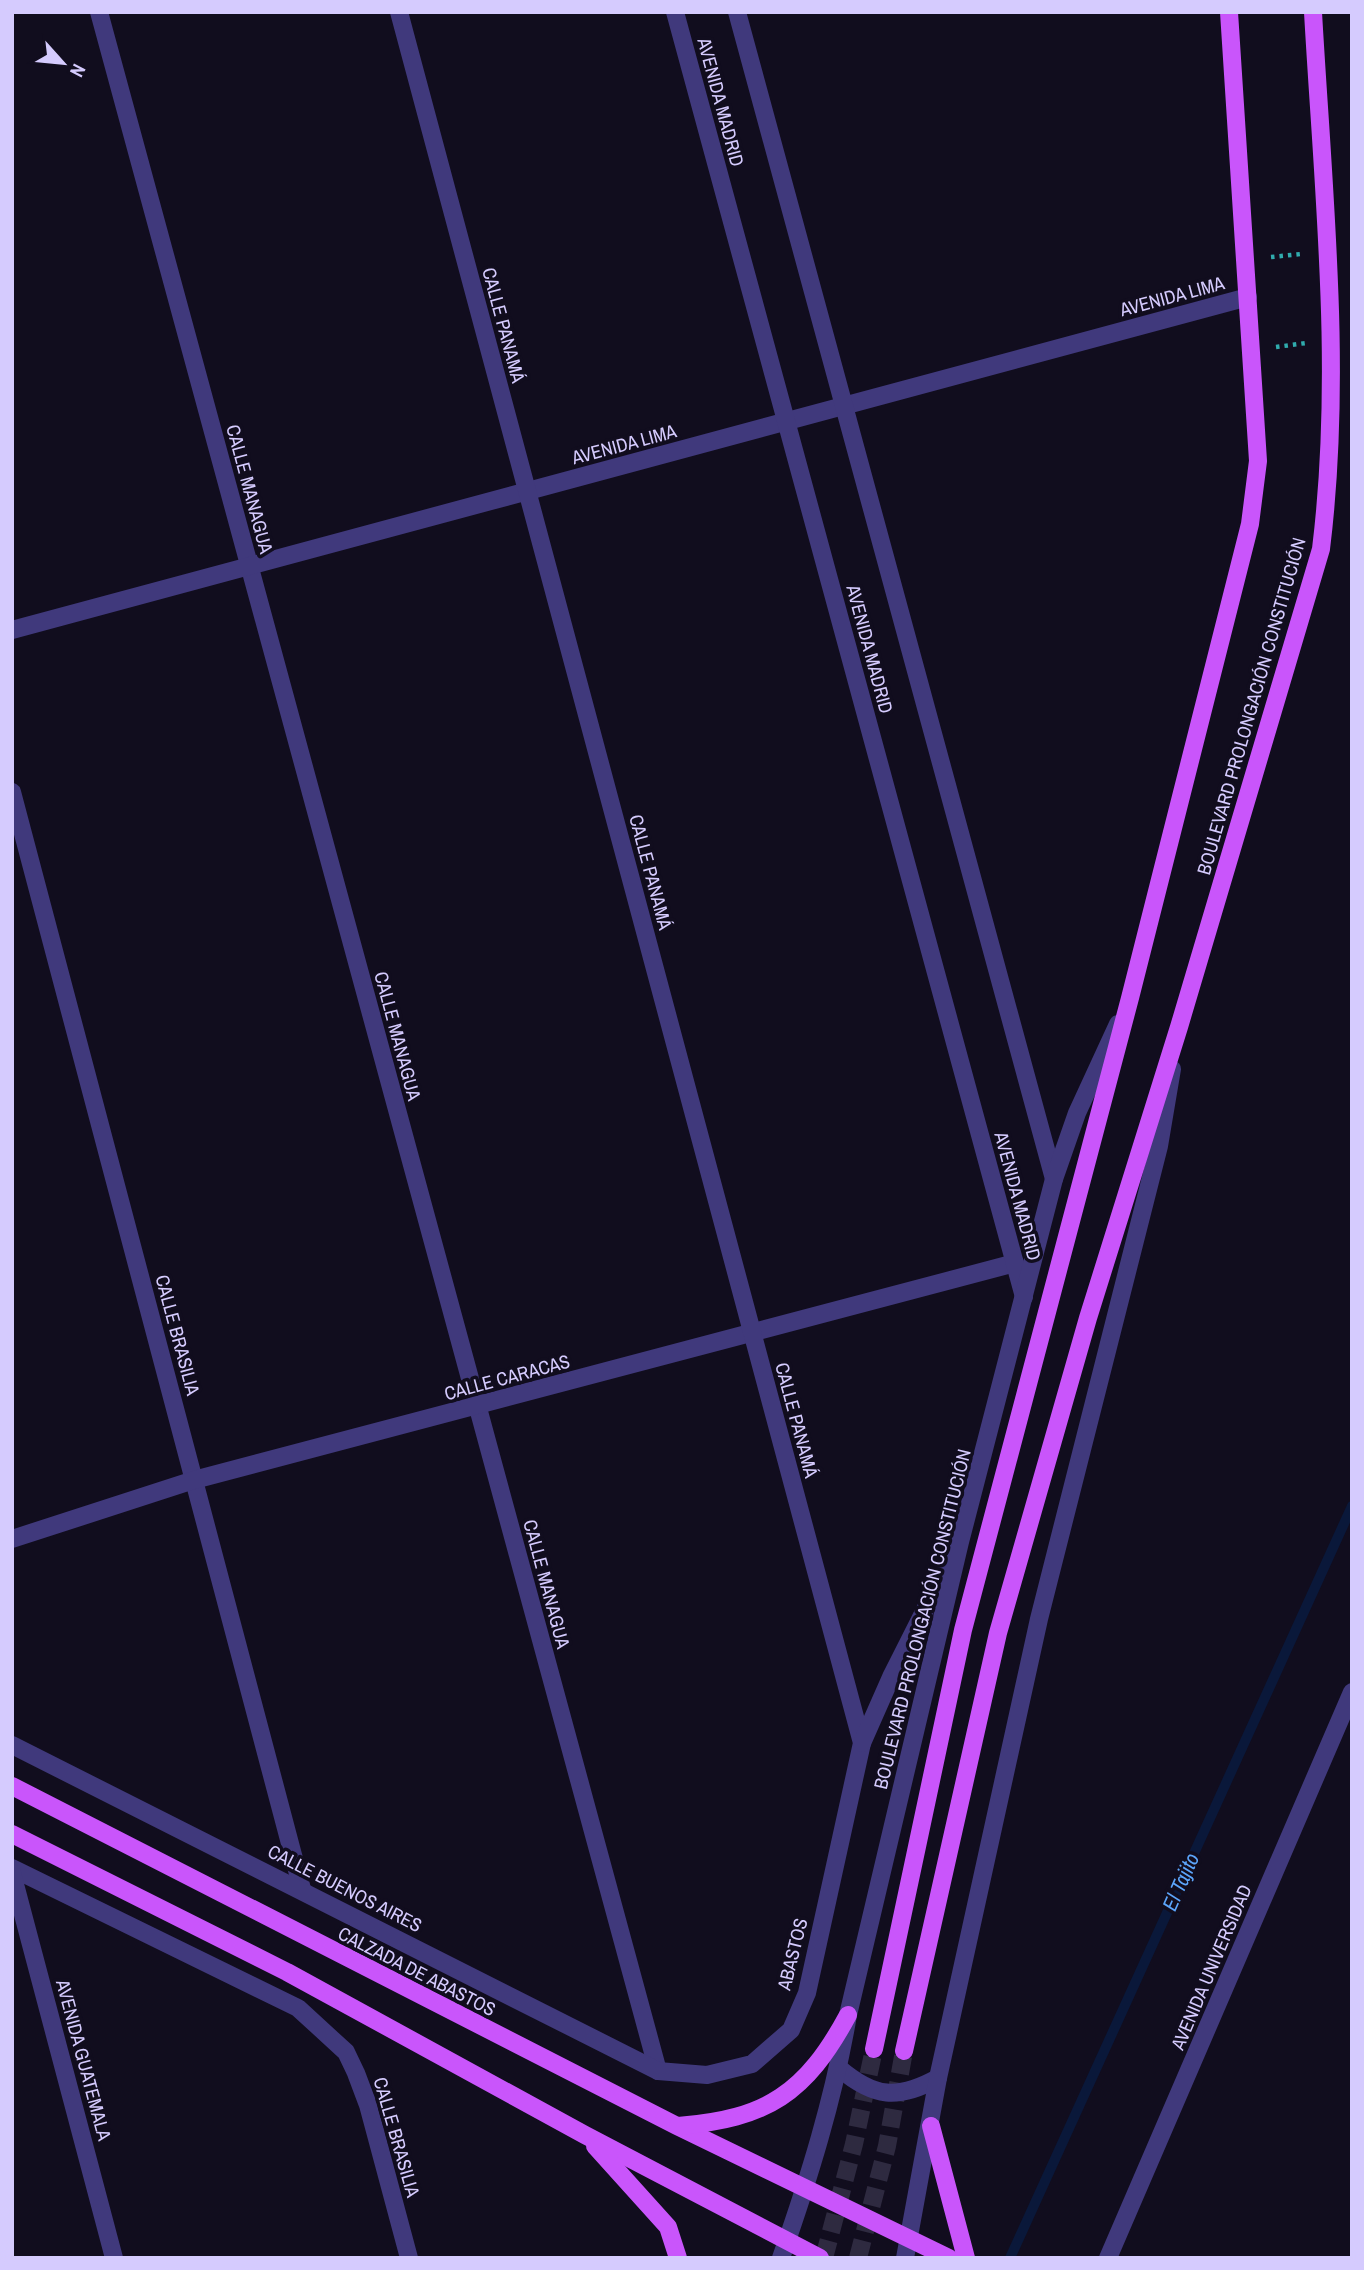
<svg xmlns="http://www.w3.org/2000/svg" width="1364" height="2270" font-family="'Archivo Narrow',sans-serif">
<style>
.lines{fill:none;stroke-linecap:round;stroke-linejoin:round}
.stream{stroke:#0a183a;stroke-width:10}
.primary-tunnel{stroke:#2e2a40;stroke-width:18;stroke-dasharray:18 9;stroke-linecap:butt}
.path{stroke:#30abad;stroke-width:4.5;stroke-dasharray:3.5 5;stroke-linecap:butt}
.minor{stroke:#40397c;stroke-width:18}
.tertiary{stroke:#40397c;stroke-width:18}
.primary{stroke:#c955fb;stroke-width:18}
.labels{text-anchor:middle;stroke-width:7;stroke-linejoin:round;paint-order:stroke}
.street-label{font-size:19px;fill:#d5cbfe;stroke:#110d1e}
.water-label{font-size:21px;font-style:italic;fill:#5ca5fb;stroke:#110d1e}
</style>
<rect width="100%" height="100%" fill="#110d1e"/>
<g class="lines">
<path class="stream" d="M 1010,2258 L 1352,1506"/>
<g class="primary-tunnel">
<path d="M 824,2258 L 854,2144 L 874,2049"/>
<path d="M 858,2258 L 887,2146 L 904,2051"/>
</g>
<g class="path">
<path d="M 1271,257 L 1301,254"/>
<path d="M 1276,347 L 1306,343"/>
</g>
<g class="minor">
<path d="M 99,12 L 658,2071"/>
<path d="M 12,630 L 1248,297"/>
<path d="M 12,792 L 302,1889"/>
<path d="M 12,1539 L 194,1480 L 1015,1263"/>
<path d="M 12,1745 L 658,2071 L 707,2075 L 752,2064 L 791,2030 L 807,1993 L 862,1743 L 399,12"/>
<path d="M 12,1868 L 298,2008 L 346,2052 L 356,2073 L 368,2105 L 409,2258"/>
<path d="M 12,1873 L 114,2258"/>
</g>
<g class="tertiary">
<path d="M 675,12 L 1024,1297"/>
<path d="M 737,12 L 1054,1179"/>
<path d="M 862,1743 L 892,1675 L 948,1564"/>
<path d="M 839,2068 C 874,2098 898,2100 938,2078"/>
<path d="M 781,2258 C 809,2178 834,2098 848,2015 L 960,1542 L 1054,1179 L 1077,1113 L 1118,1024"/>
<path d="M 905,2258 L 938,2078 L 1039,1619 L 1159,1146 L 1172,1069"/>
<path d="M 1108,2258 L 1352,1692"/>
</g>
<g class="primary">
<path d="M 12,1786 L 677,2126 L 949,2258"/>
<path d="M 12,1834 L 287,1972 L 585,2135 L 820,2258"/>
<path d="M 874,2049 L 963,1630 L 1130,998 L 1250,524 L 1258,461 L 1229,12"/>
<path d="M 904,2051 L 998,1633 L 1088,1318 L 1179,1027 L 1321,549 C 1343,371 1323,190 1313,12"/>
<path d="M 678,2126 C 767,2119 806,2093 848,2015"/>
<path d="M 931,2126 L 966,2258"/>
<path d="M 595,2146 L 668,2227 L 678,2258"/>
</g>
</g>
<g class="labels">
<g class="street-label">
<text transform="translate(721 102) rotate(75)" y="7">AVENIDA MADRID</text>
<text transform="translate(1172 296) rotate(-15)" y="7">AVENIDA LIMA</text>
<text transform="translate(504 325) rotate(75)" y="7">CALLE PANAMÁ</text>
<text transform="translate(624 444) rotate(-15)" y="7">AVENIDA LIMA</text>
<text transform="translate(250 489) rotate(75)" y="7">CALLE MANAGUA</text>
<text transform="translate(870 649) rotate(75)" y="7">AVENIDA MADRID</text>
<text transform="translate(1251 706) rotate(-74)" y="7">BOULEVARD PROLONGACIÓN CONSTITUCIÓN</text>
<text transform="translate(651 872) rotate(75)" y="7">CALLE PANAMÁ</text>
<text transform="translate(398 1036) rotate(75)" y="7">CALLE MANAGUA</text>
<text transform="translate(1018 1196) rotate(75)" y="7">AVENIDA MADRID</text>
<text transform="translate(178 1335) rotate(75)" y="7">CALLE BRASILIA</text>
<text transform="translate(507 1377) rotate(-15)" y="7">CALLE CARACAS</text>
<text transform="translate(797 1420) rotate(75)" y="7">CALLE PANAMÁ</text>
<text transform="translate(547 1584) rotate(75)" y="7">CALLE MANAGUA</text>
<text transform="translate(922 1619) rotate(-76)" y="7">BOULEVARD PROLONGACIÓN CONSTITUCIÓN</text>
<text transform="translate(345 1888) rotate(27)" y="7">CALLE BUENOS AIRES</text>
<text transform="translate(792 1954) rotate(-76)" y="7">ABASTOS</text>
<text transform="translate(1211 1967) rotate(-67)" y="7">AVENIDA UNIVERSIDAD</text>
<text transform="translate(417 1971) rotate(27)" y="7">CALZADA DE ABASTOS</text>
<text transform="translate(84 2060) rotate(75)" y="7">AVENIDA GUATEMALA</text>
<text transform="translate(397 2137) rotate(74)" y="7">CALLE BRASILIA</text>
</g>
<g class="water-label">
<text transform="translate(1181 1882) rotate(-66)" y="7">El Tajito</text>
</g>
</g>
<rect width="1364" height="2270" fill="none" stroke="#d5cbfe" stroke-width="28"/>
<g transform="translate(63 63) rotate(117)" stroke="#110d1e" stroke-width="5" paint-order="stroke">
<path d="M0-5L12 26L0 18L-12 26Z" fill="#d5cbfe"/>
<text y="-10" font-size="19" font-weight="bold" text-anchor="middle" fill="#d5cbfe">N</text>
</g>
</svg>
